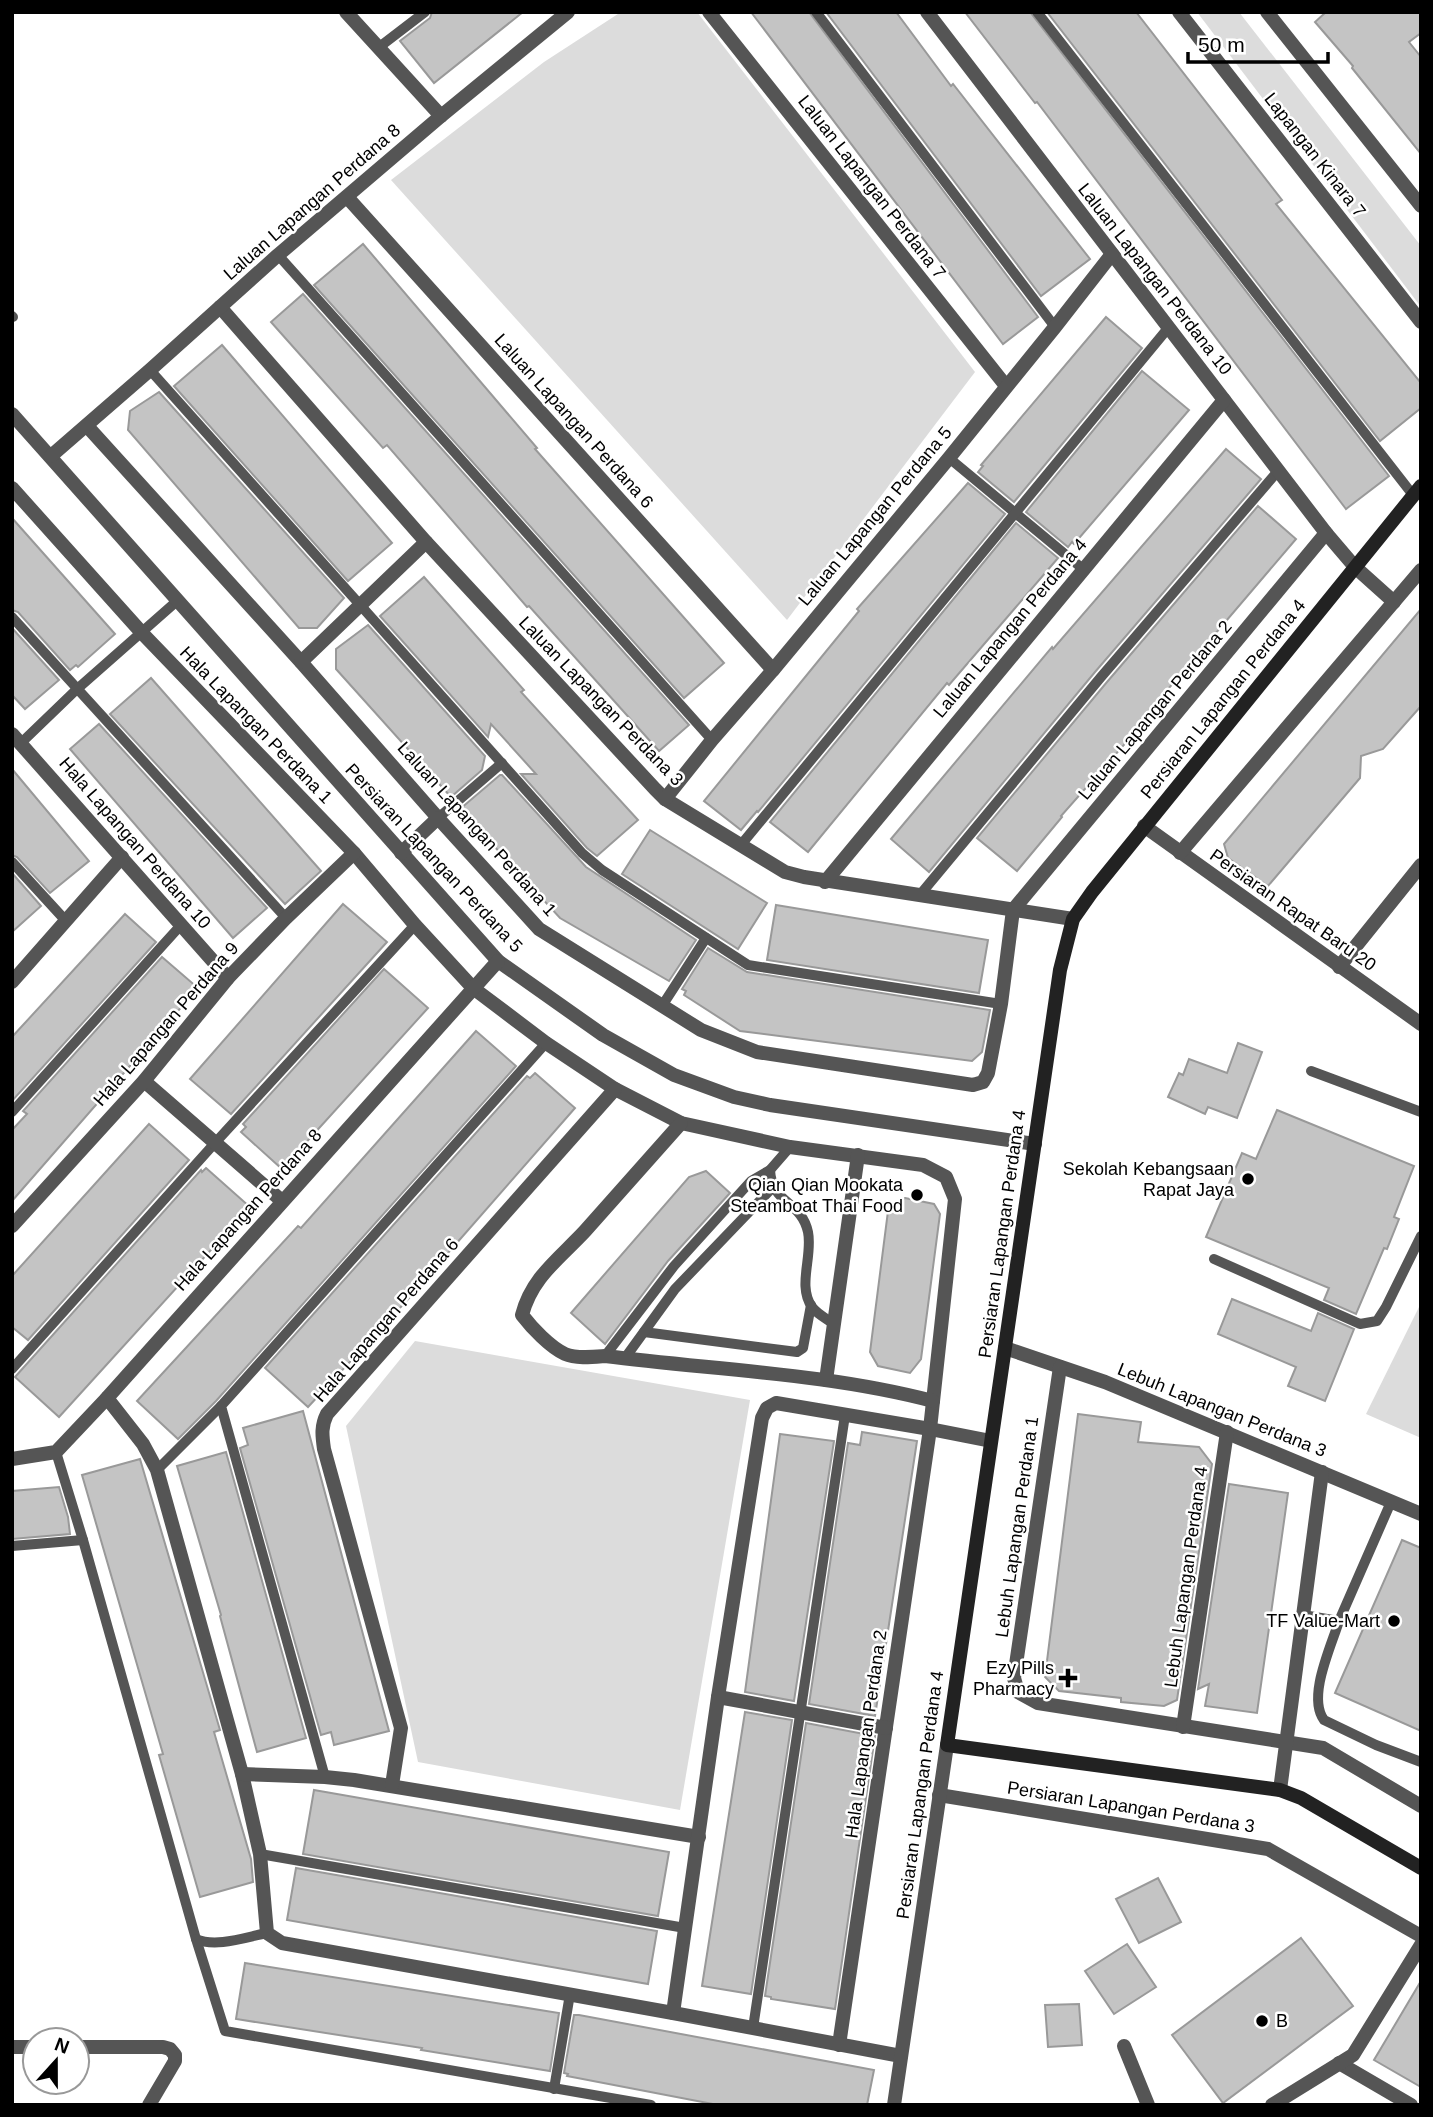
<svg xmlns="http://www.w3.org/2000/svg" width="1433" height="2117" font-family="Helvetica,sans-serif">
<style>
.green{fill:#dcdcdc}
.building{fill:#c4c4c4;stroke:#999;stroke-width:2}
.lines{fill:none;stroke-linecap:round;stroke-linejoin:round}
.lane{stroke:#555;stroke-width:10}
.street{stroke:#555;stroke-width:14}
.secondary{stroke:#222;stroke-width:14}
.poi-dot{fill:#000;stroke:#fff;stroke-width:2.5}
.labels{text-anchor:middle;stroke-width:5;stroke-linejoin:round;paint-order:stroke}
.street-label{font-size:18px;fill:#000;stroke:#fff}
.poi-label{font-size:18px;fill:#000;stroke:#fff;text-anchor:end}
</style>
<rect width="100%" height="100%" fill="#fff"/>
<g class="green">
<path d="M 621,12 L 697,12 L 975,372 L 787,620 L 391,180 L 544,62 Z"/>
<path d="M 1197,12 L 1239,12 L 1421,246 L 1421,307 Z"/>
<path d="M 1421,1303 L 1421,1438 L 1366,1414 Z"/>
<path d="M 415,1341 L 750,1400 L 680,1810 L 418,1762 L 346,1426 Z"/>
</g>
<g class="building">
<path d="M 432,12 L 523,12 L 434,83 L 400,41 L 430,18 Z"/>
<path d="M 751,12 L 809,12 L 1038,317 L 1003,344 Z"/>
<path d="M 826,12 L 896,12 L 951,86 L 953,84 L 1090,259 L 1041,296 Z"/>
<path d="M 965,12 L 1030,12 L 1389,476 L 1346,509 L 1037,102 L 1035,103 Z"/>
<path d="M 1047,12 L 1136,12 L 1282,200 L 1276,204 L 1421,383 L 1421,408 L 1380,441 Z"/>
<path d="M 1326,12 L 1421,12 L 1421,33 L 1409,42 L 1421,57 L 1421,154 L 1352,68 L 1353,66 L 1315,22 Z"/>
<path d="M 363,244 L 537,448 L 535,449 L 724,663 L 684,698 L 314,285 Z"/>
<path d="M 303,294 L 689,725 L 659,751 L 529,606 L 527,607 L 387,445 L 383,448 L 271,322 Z"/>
<path d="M 1106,317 L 1142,348 L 1014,502 L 978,472 L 983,466 L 981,465 Z"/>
<path d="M 222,345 L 392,543 L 348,581 L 174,386 Z"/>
<path d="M 1142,371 L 1189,410 L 1074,544 L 1072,542 L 1068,547 L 1026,512 Z"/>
<path d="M 159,392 L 344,598 L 317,628 L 299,628 L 128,430 L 130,411 Z"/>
<path d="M 1226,449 L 1261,479 L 1095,672 L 929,872 L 891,839 L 1052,647 L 1053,649 Z"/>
<path d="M 968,483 L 1005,514 L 758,812 L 757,811 L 741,830 L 704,801 L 859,611 L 857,609 Z"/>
<path d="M 1258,506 L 1296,539 L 1151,709 L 1153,712 L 1061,816 L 1062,817 L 1017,871 L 977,838 L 1107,682 Z"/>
<path d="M 12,518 L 115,634 L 78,667 L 76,665 L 70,670 L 18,612 L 12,610 Z"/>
<path d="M 1016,523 L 1058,558 L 949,685 L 947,683 L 808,852 L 770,822 Z"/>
<path d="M 424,577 L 524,690 L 521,692 L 638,820 L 597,856 L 587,848 L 521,774 L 536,774 L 491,724 L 488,737 L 380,616 Z"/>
<path d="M 1421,609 L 1421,706 L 1383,749 L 1361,756 L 1360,778 L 1268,886 L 1228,858 L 1224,844 Z"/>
<path d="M 368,625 L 485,756 L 482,770 L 451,797 L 336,669 L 336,649 Z"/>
<path d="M 12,628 L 59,680 L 25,709 L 12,695 Z"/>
<path d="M 151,678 L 321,871 L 285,904 L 110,714 Z"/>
<path d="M 99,724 L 267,908 L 233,938 L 70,749 Z"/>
<path d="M 12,769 L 89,861 L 50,893 L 17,857 L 12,855 Z"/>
<path d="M 500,775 L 502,775 L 586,867 L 696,940 L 669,981 L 560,918 L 460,809 Z"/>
<path d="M 650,830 L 767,903 L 738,949 L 622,874 Z"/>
<path d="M 12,873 L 41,906 L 12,932 Z"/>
<path d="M 343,904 L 387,942 L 231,1114 L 190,1079 Z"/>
<path d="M 776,905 L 988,940 L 979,993 L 767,960 Z"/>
<path d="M 125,914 L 156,942 L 12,1101 L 12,1037 Z"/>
<path d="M 708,948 L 747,972 L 990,1010 L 982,1052 L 972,1061 L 740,1031 L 684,995 L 686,991 L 682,989 Z"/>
<path d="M 162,957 L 198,988 L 12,1201 L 12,1130 L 27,1114 L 23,1111 Z"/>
<path d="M 384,969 L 428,1008 L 282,1169 L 241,1132 L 246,1127 L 243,1124 Z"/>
<path d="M 476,1031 L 516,1066 L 216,1401 L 178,1439 L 137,1401 L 298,1226 L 301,1228 Z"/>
<path d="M 1238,1043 L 1262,1052 L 1237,1118 L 1208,1107 L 1205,1114 L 1168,1097 L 1179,1073 L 1183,1075 L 1189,1059 L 1227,1073 Z"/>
<path d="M 535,1073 L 575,1108 L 448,1253 L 449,1255 L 308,1407 L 265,1368 L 527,1076 L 530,1078 Z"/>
<path d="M 1277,1110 L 1414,1166 L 1394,1217 L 1399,1219 L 1387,1249 L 1384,1248 L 1356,1314 L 1324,1300 L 1329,1288 L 1206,1237 L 1242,1153 L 1256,1159 Z"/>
<path d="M 149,1124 L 189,1160 L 28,1340 L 12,1327 L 12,1276 Z"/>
<path d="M 206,1168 L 250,1207 L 59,1417 L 15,1377 L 201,1170 L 202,1172 Z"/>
<path d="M 706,1171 L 730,1193 L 668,1261 L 605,1344 L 571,1313 L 689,1177 Z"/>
<path d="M 905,1198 L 934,1204 L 940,1214 L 921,1359 L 910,1373 L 878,1366 L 870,1352 L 888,1211 Z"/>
<path d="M 1232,1299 L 1311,1331 L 1318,1313 L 1354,1329 L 1325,1401 L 1288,1386 L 1296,1367 L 1218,1334 Z"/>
<path d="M 303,1411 L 389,1731 L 334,1745 L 331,1732 L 321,1735 L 240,1448 L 248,1445 L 243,1428 Z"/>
<path d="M 1078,1414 L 1141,1422 L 1138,1442 L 1199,1447 L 1212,1464 L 1177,1700 L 1164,1706 L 1121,1702 L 1121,1698 L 1059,1691 L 1045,1677 Z"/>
<path d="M 862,1432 L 917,1441 L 875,1716 L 809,1704 L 848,1443 L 860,1445 Z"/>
<path d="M 780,1434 L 834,1441 L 794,1701 L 745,1692 Z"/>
<path d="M 226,1452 L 306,1738 L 257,1752 L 220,1616 L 221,1615 L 177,1466 Z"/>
<path d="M 140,1459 L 220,1730 L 214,1732 L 251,1859 L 253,1882 L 200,1897 L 159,1755 L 163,1754 L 82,1475 Z"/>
<path d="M 1229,1484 L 1288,1493 L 1257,1713 L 1205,1706 L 1209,1684 L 1198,1689 Z"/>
<path d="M 59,1487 L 68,1517 L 70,1534 L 12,1539 L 12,1491 Z"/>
<path d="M 1402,1540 L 1421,1548 L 1421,1731 L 1335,1693 Z"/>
<path d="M 745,1712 L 792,1720 L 751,1994 L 702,1986 Z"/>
<path d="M 806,1723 L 875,1736 L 835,2009 L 771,1999 L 771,1997 L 765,1996 Z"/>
<path d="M 314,1790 L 669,1852 L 658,1916 L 303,1854 Z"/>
<path d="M 296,1868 L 657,1931 L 648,1984 L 287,1920 Z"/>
<path d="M 1158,1878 L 1181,1922 L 1139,1943 L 1116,1899 Z"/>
<path d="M 1301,1938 L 1353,2006 L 1223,2103 L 1172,2035 Z"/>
<path d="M 1127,1944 L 1156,1987 L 1114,2014 L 1085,1971 Z"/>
<path d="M 245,1963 L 559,2013 L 550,2071 L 421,2050 L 422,2048 L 236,2019 Z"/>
<path d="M 1421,1981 L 1421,2087 L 1374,2060 Z"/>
<path d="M 1079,2004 L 1082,2045 L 1048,2047 L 1045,2005 Z"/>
<path d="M 574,2015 L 579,2015 L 874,2070 L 867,2105 L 718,2105 L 567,2076 L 568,2074 L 564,2073 Z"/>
</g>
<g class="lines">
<g class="lane">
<path d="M 816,12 L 1055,327"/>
<path d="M 1037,12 L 1413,495"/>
<path d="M 378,48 L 425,12"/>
<path d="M 278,255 L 712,740"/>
<path d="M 12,316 L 13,317"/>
<path d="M 150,370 L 582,853 L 602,870 L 748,965 L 1001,1004"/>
<path d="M 949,458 L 1083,569"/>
<path d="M 12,617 L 286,918"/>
<path d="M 21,743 L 76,690 L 177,601"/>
<path d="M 438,818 L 502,763"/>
<path d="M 740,846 L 1169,327"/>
<path d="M 12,862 L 66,921"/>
<path d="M 919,896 L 1101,677 L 1278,471"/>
<path d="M 662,1006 L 706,938"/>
<path d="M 1311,1071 L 1421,1112"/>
<path d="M 12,1112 L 181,925"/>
<path d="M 770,1170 C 772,1205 801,1200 808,1232 C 813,1256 797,1286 812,1307 C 817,1314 827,1319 834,1324"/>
<path d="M 1214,1259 L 1360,1324 L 1377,1321 L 1386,1307 L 1421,1236"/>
<path d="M 644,1332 L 797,1352 L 803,1348 L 811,1305"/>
<path d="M 605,1356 L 674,1266 L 751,1181 L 770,1170 L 790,1147"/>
<path d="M 625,1358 L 675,1289 L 773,1187"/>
<path d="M 12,1369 L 214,1144 L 415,925"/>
<path d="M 56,1452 L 83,1540 L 196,1939 C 216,1948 246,1937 267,1933"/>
<path d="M 157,1470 L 221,1406"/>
<path d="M 12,1546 L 83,1540"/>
<path d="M 1303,1615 L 1339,1621 L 1391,1502"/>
<path d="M 1339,1621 C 1331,1647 1307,1697 1324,1720 L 1376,1745 L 1421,1762"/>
<path d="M 325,1777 L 221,1406 L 546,1043"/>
<path d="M 260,1854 L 685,1928"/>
<path d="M 196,1939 L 225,2031 L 651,2105"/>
<path d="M 753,2028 L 845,1415"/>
<path d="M 554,2089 L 570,1994"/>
</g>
<g class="street">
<path d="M 346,12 L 441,116"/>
<path d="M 709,12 L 1006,386"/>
<path d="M 927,12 L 1326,533 L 1355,567 L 1394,602"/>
<path d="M 1179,12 L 1421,322"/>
<path d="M 1267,12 L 1421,206"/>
<path d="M 347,197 L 773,670"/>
<path d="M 220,307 L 426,542 L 655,789 L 665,799 L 785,872 L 804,877 L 1073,919"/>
<path d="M 12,414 L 498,961 L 603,1035 L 674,1075 L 734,1097 L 770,1105 L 1035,1144"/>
<path d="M 87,426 L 301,662 L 438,818 L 539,929 L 701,1030 L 757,1052 L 973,1085 L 983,1082 L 988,1073 L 1001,1004 L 1013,910 L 1326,533"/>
<path d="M 51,456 L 150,370 L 278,255 L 441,116 L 568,12"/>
<path d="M 12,488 L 142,633 L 354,853 L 415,925 L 473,988 L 546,1043 L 615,1089 L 681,1123 L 790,1147 L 923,1165 L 946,1177 L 955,1199 L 930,1429 L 839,2045"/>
<path d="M 301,662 L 426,542"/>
<path d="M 12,734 L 228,978"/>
<path d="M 665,799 L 712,740 L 773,670 L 949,458 L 1055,327 L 1112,254"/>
<path d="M 1144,826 L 1421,1024"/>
<path d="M 401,853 L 438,818"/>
<path d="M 1180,853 L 1421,570"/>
<path d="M 825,882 L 1224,400"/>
<path d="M 1339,967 L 1421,865"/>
<path d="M 12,982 L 122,857"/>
<path d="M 144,1081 L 282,1201"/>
<path d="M 681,1123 C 649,1159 617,1195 585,1231 C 559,1259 532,1277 522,1315 C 532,1328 550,1347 565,1354 C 576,1359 593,1357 605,1356 C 715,1370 826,1373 933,1401"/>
<path d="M 12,1226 L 144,1081 L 228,978 L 286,918 L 354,853"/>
<path d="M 1005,1348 L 1105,1382 L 1421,1514"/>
<path d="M 1060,1367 L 1014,1678 L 1018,1692 L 1038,1703 L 1323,1748 L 1421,1806"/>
<path d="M 826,1380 L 858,1155"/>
<path d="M 107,1398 L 143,1444 L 157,1470 L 242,1774 L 260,1854 L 267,1933 L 282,1943 L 673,2013 L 901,2056"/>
<path d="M 12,1459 L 56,1452 L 107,1398 L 498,961"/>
<path d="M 718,1697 L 886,1728"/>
<path d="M 1183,1727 L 1227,1432"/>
<path d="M 242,1774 L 325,1777 L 354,1780 L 699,1837"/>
<path d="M 392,1785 L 401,1728 L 324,1449 C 322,1435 321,1426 327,1414 L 615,1089"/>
<path d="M 1280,1790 L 1322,1472"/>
<path d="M 939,1795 L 1268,1849 L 1421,1936"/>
<path d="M 673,2013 L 718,1697 L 762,1418 L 767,1408 L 776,1403 L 930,1429 L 991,1441"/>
<path d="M 1124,2046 L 1148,2105"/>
<path d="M 12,2047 L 35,2047"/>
<path d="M 77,2047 L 163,2047 L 170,2049 L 175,2055 L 175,2061 L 149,2105"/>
<path d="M 1339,2063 L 1411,2105"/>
<path d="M 894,2105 L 947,1745"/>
<path d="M 1272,2105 L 1353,2055 L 1421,1945"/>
</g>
<path class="secondary" d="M 1421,486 L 1092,892 L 1073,919 L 1060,970 L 947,1745 L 1280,1790 L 1301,1798 L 1421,1868"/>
</g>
<g class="poi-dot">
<circle cx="1248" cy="1179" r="7"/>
<circle cx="917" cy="1195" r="7"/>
<circle cx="1394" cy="1621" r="7"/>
<path d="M1064.5 1667.5h7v7h7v7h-7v7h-7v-7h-7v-7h7z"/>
<circle cx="1262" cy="2021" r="7"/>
</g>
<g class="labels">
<g class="street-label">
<text transform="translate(1315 155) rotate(52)" y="6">Lapangan Kinara 7</text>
<text transform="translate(872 187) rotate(52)" y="6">Laluan Lapangan Perdana 7</text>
<text transform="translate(312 202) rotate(-41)" y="6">Laluan Lapangan Perdana 8</text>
<text transform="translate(1155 279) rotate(52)" y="6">Laluan Lapangan Perdana 10</text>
<text transform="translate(574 421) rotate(48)" y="6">Laluan Lapangan Perdana 6</text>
<text transform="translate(875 516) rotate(-50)" y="6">Laluan Lapangan Perdana 5</text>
<text transform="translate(1010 628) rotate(-50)" y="6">Laluan Lapangan Perdana 4</text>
<text transform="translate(1223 699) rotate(-51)" y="6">Persiaran Lapangan Perdana 4</text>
<text transform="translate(601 701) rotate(46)" y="6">Laluan Lapangan Perdana 3</text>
<text transform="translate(1155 710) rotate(-50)" y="6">Laluan Lapangan Perdana 2</text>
<text transform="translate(256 725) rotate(46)" y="6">Hala Lapangan Perdana 1</text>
<text transform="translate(477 829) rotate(48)" y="6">Laluan Lapangan Perdana 1</text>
<text transform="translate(135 843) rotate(49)" y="6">Hala Lapangan Perdana 10</text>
<text transform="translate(434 858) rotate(47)" y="6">Persiaran Lapangan Perdana 5</text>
<text transform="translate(1293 910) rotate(35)" y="6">Persiaran Rapat Baru 20</text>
<text transform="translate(166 1024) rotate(-49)" y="6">Hala Lapangan Perdana 9</text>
<text transform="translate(248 1210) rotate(-48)" y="6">Hala Lapangan Perdana 8</text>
<text transform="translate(1002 1234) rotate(-82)" y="6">Persiaran Lapangan Perdana 4</text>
<text transform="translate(386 1320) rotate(-49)" y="6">Hala Lapangan Perdana 6</text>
<text transform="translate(1222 1410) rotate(22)" y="6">Lebuh Lapangan Perdana 3</text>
<text transform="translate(1017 1527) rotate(-82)" y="6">Lebuh Lapangan Perdana 1</text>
<text transform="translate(1186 1577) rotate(-82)" y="6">Lebuh Lapangan Perdana 4</text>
<text transform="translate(866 1734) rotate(-82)" y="6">Hala Lapangan Perdana 2</text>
<text transform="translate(920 1795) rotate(-82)" y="6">Persiaran Lapangan Perdana 4</text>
<text transform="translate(1131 1807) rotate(9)" y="6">Persiaran Lapangan Perdana 3</text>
</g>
<g class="poi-label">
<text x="1234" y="1175">Sekolah Kebangsaan<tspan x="1234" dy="21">Rapat Jaya</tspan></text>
<text x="903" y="1191">Qian Qian Mookata<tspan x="903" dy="21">Steamboat Thai Food</tspan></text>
<text x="1380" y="1627">TF Value-Mart</text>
<text x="1054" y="1674">Ezy Pills<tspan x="1054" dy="21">Pharmacy</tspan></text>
<text x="1276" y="2027" text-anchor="start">B</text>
</g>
</g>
<rect width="1433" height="2117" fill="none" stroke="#000000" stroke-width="28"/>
<g transform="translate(56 2061) rotate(21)"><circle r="33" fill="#ffffff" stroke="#999999" stroke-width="2"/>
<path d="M0-5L12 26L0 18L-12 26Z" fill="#000000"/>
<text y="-10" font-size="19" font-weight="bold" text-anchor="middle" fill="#000000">N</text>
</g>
<path d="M1188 52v10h140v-10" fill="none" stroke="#000000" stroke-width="3.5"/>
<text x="1198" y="52" font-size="21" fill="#000000" stroke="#ffffff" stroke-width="5" paint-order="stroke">50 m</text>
</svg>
